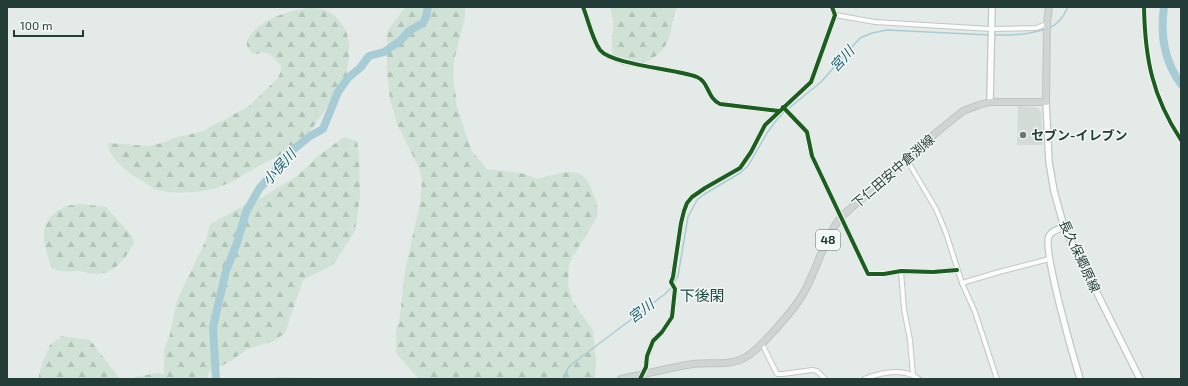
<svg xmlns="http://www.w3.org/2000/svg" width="1188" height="386" font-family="'Exo 2','Noto Sans JP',sans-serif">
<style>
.built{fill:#d3dbd7}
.forest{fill:url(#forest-firs)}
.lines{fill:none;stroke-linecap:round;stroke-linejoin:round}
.stream{stroke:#a8ccd5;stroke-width:1.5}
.river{stroke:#a8ccd5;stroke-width:8}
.street-casing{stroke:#c1c7c4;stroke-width:6}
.secondary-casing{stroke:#c0c7c5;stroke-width:8}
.primary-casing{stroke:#bdc6c3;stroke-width:8}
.street{stroke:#fbfcfb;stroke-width:4}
.secondary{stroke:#fbfcfb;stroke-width:5.5}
.primary{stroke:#ced5d3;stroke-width:6}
.cycleway-casing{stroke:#f3f8f6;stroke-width:6}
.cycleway{stroke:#1b5e20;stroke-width:4}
.poi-dot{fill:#677975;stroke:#f3f8f6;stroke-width:1.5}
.labels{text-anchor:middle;stroke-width:3;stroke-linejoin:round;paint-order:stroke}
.shield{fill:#f3f8f6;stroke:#617470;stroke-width:1}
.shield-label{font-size:12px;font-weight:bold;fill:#233c37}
.poi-label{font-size:13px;font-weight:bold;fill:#233c37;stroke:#f3f8f6;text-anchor:start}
.street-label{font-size:13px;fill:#233c37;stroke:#f3f8f6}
.water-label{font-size:14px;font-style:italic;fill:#216074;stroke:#f3f8f6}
.quarter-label{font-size:15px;fill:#214c45;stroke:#f3f8f6}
</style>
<defs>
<pattern id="forest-firs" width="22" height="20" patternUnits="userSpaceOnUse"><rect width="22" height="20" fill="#cfe2d5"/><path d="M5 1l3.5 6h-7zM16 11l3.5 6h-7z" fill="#b1c3b7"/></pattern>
</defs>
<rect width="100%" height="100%" fill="#e4eae7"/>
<path class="built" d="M 1018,106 L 1036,107 L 1041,111 L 1043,145 L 1017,145 Z"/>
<g class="forest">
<path d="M 405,7 L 465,7 L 465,18 L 454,60 L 453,75 L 457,106 L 471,150 L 487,169 C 504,172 521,170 536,179 C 561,175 582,160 593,193 C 596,200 599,209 597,217 L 572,258 L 569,266 L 568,285 L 573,302 L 593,330 L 596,362 L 595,379 L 419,379 L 396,353 L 396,331 L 400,316 L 405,271 L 420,203 L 422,182 L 420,170 L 397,124 L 390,99 L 387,72 L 387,32 Z"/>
<path d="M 609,7 L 678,7 L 675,11 C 672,23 671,39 663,49 C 659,55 652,58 646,62 C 639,66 635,68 626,66 C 600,59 621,25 609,7 Z"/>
<path d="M 308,8 C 324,8 334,11 343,26 C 349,35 349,42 349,52 C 348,82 341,91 322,114 C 316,122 311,131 304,138 C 289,153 272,158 255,168 C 240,177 225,187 208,190 C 195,193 167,194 154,189 C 151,187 147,184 144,182 C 129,173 115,164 108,147 L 109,143 L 150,146 L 165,142 L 174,138 L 204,131 L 213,125 L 225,120 L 234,114 L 248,107 L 278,78 L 281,71 L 281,66 L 270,54 L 263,52 L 257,54 L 251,52 L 247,46 C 247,43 247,39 249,37 C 261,19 288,11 308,8 Z"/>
<path d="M 344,137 L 357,141 L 359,153 L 360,197 L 355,231 L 333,265 L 303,280 L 285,333 L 274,341 L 248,349 L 229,362 L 209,372 L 207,379 L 133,379 L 135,377 L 158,373 L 164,374 L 164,351 L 170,334 L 177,300 L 206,240 L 210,224 L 249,203 L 263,197 L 297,176 L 318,156 Z"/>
<path d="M 80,204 L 106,207 L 133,237 L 134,243 C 126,258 114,275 95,274 C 90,274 85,272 80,271 C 70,271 61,273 52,268 C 43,244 36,223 62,208 C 67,205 74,205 80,204 Z"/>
<path d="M 62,336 L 90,340 L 120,379 L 38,379 L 42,364 L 50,345 Z"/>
<path d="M 276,377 L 363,379 L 273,379 Z"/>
</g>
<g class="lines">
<g class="stream">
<path d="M 1049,28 C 1059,24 1064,16 1068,7"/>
<path d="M 994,35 C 1012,35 1029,35 1045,29"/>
<path d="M 564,379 L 568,368 L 572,364 L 665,294 L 671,288 L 678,276 L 688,217 L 697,200 L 703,195 L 740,173 L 748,166 L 767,133 L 775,122 L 783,113 L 821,82 L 860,38 L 872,33 L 887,30 L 990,35"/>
</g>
<g class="river">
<path d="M 1164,7 C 1160,35 1164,61 1181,84"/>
<path d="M 216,379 L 213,327 L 226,271 L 237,243 L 246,212 L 259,189 L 274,172 L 288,154 L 310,136 L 323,129 L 338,92 L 349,77 L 360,68 L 369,56 L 384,52 L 400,41 L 409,31 L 423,23 L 426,17 L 428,7"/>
</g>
<g class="street-casing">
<g id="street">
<path d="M 583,7 C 588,19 592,39 600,50 C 612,65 677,69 697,77 C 709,82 707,98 720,104 L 779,111"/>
<path d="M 835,15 L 875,22 L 991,29 L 1036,28 L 1047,24"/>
<path d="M 783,107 L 807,132 L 812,156 L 868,274 L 884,274 L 901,271 L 933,272 L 957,270"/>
<path d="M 907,160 L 936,209 L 946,233 L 962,283 L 975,312 L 997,379"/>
<path d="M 901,271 L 904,309 L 910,340 L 913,375"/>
<path d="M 962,283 L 999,272 L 1049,259"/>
<path d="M 762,344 L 777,374 L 783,374 L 812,370 L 817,371 L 825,379"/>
<path d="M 640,379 L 646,367 L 647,356 L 653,341 L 662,332 L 672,317 L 675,289 L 671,282 L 673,277 L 681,223 L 684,211 L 687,203 L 692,197 L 705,188 L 740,168 L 751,152 L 765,125 L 811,82 L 835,15 L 832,7"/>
<path d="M 864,379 C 882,372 903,367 919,379"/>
</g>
</g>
<g class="secondary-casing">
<g id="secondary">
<path d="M 990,102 L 992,7"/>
<path d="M 1046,102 L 1049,162 L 1054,191 L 1064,227 L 1140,379"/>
<path d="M 1064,227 C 1059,229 1051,231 1049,236 C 1042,249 1074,359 1080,379"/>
</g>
</g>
<g class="primary-casing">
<path id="primary" d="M 621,379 C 645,374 669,368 693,364 C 709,362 729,366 744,358 C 759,351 793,310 802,296 C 817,270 823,240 841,217 L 937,132 L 963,111 L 979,105 L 990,102 L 1046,102 L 1047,24 L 1049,7"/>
</g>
<use href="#street" class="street"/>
<use href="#secondary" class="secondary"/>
<use href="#primary" class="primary"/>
<g class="cycleway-casing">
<g id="cycleway">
<path d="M 583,7 C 588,19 592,39 600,50 C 612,65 677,69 697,77 C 709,82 707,98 720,104 L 779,111"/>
<path d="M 1144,7 C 1145,58 1152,96 1181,140"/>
<path d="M 783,107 L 807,132 L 812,156 L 868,274 L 884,274 L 901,271 L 933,272 L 957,270"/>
<path d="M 640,379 L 646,367 L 647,356 L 653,341 L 662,332 L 672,317 L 675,289 L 671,282 L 673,277 L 681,223 L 684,211 L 687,203 L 692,197 L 705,188 L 740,168 L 751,152 L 765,125 L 811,82 L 835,15 L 832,7"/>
</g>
</g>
<use href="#cycleway" class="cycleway"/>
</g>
<circle class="poi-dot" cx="1023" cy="135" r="4"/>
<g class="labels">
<rect class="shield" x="816" y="230" width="24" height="20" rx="3"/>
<g class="shield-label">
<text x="828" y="244">48</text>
</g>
<g class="poi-label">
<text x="1031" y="140">セブン-イレブン</text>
</g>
<g class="street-label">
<text transform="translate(893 171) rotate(-41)" y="5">下仁田安中倉渕線</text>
<text transform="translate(1080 256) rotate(65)" y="5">長久保郷原線</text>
</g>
<g class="water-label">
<text transform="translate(842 59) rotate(-48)" y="5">宮川</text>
<text transform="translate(279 167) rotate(-48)" y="5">小俣川</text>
<text transform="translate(641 311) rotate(-37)" y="5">宮川</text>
</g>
<g class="quarter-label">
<text x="702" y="301">下後閑</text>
</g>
</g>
<rect width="1188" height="386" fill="none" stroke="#233c37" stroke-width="16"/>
<path d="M14 30v6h69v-6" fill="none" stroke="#233c37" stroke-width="2"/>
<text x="20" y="30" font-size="12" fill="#233c37" stroke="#f3f8f6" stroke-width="3" paint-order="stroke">100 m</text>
</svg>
